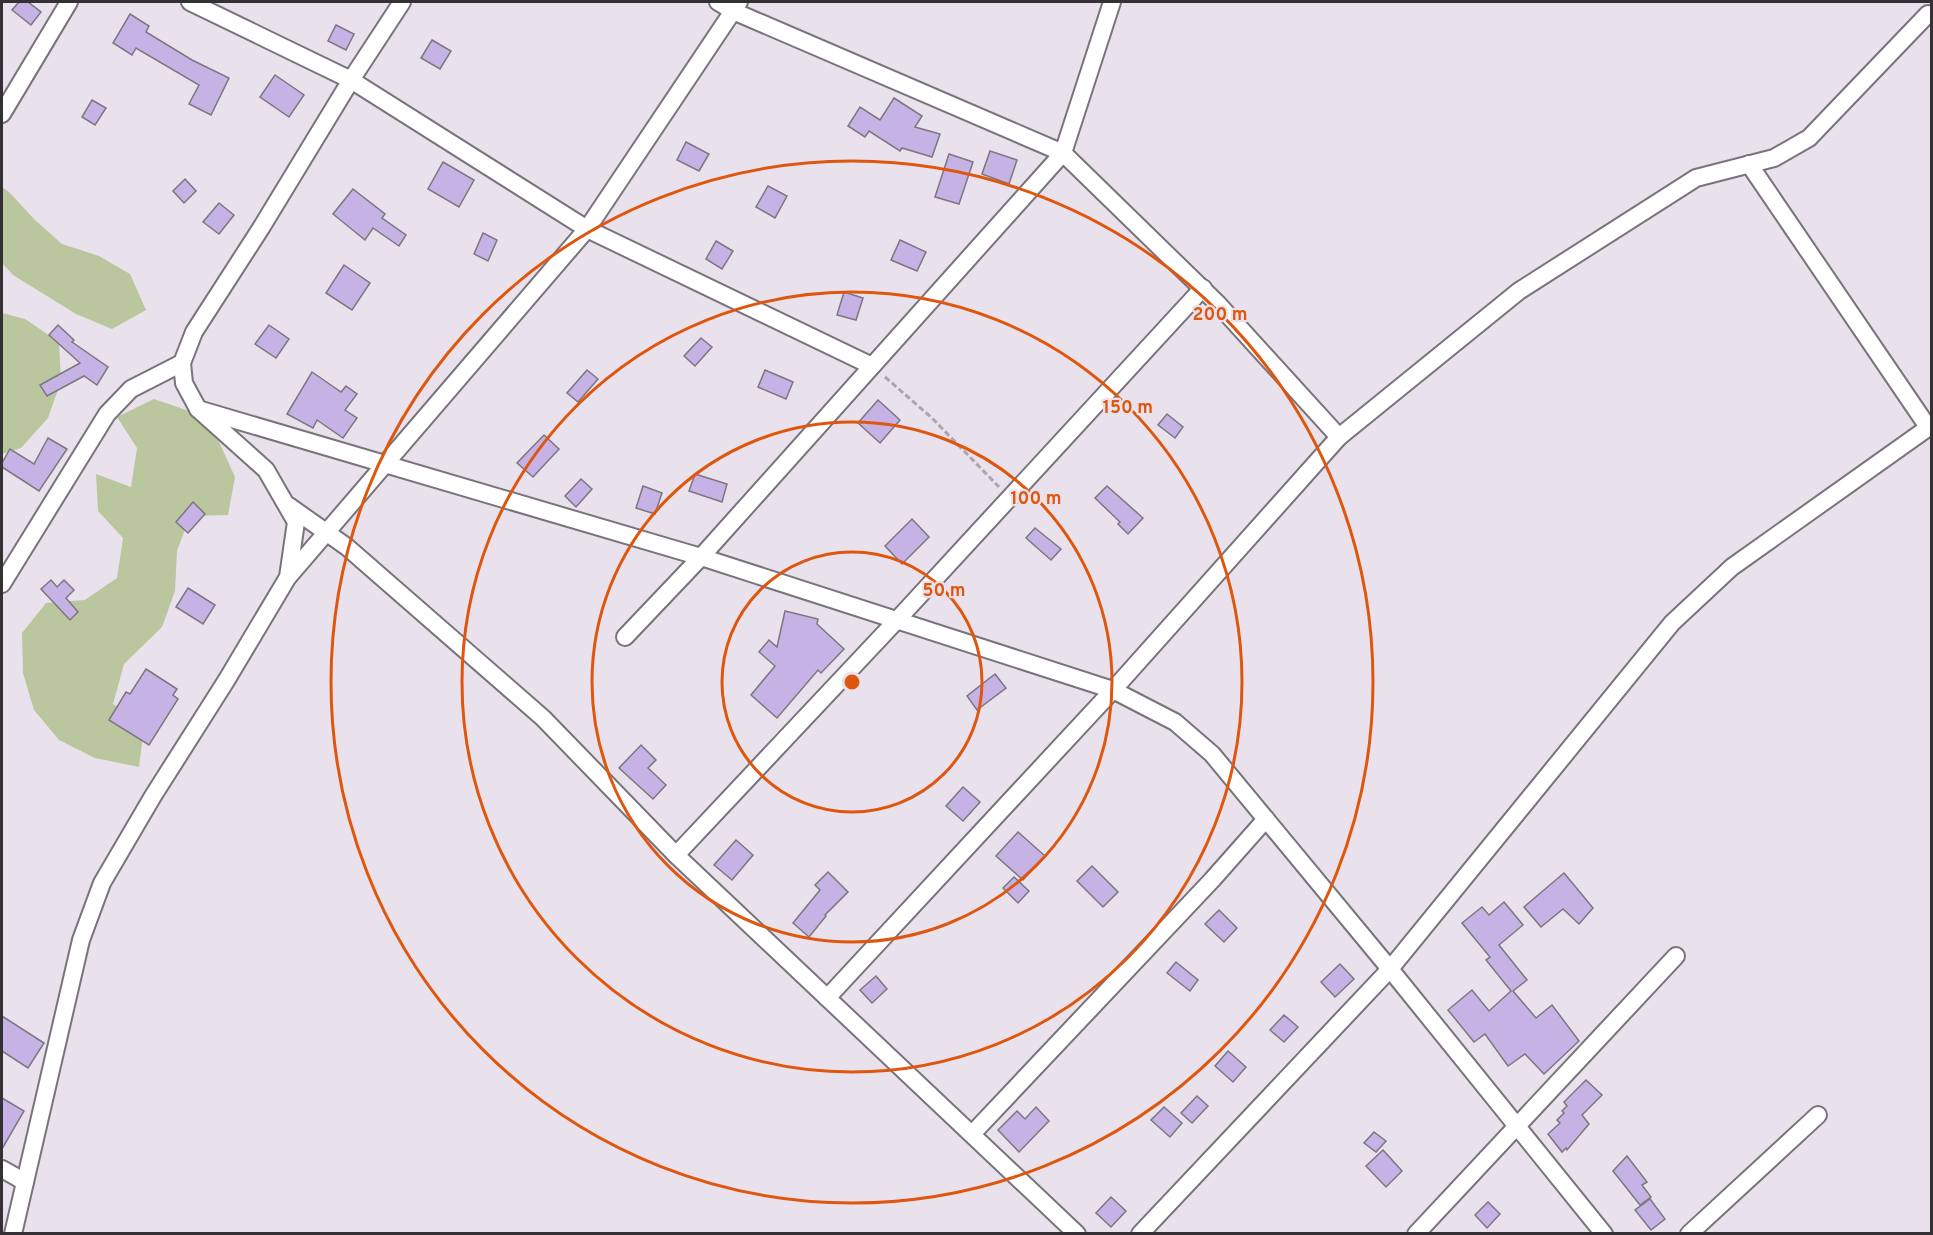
<svg xmlns="http://www.w3.org/2000/svg" width="1933" height="1235" font-family="Overpass,sans-serif">
<style>
.green{fill:#bac69e}
.building{fill:#c7b2e5;stroke:#7a7780;stroke-width:1.5}
.lines{fill:none;stroke-linecap:round;stroke-linejoin:round}
.street-casing{stroke:#79737b;stroke-width:20}
.path{stroke:#aca6ae;stroke-width:3;stroke-dasharray:6 3;stroke-linecap:butt}
.street{stroke:#fff;stroke-width:16}
.ring{fill:none;stroke:#df570e;stroke-width:3}
.centre{fill:#df570e;stroke:#e9e2ec;stroke-width:3}
.ring-label{font-size:18px;text-anchor:middle;font-weight:bold;fill:#df570e;stroke:#e9e2ec;stroke-width:4.5;stroke-linejoin:round;paint-order:stroke}
</style>
<rect width="100%" height="100%" fill="#e9e2ec"/>
<g class="green">
<path d="M 2,187 L 9,192 L 35,220 L 62,244 L 99,256 L 130,274 L 146,310 L 112,329 L 76,314 L 13,275 L 2,263 Z"/>
<path d="M 2,313 L 25,319 L 59,342 L 61,381 L 48,418 L 21,448 L 2,454 Z"/>
<path d="M 154,399 L 192,412 L 219,442 L 235,477 L 228,515 L 190,516 L 177,551 L 175,591 L 162,627 L 124,664 L 113,704 L 144,727 L 139,767 L 95,758 L 59,740 L 34,710 L 23,673 L 22,633 L 46,603 L 85,600 L 117,578 L 123,538 L 98,511 L 96,474 L 131,487 L 137,448 L 117,417 Z"/>
</g>
<g class="building">
<path d="M 19,2 L 28,2 L 41,12 L 31,25 L 12,10 Z"/>
<path d="M 130,14 L 149,26 L 146,32 L 192,60 L 229,78 L 211,115 L 189,104 L 199,85 L 136,48 L 132,55 L 113,43 Z"/>
<path d="M 336,25 L 354,34 L 346,50 L 328,41 Z"/>
<path d="M 432,40 L 451,51 L 440,69 L 421,58 Z"/>
<path d="M 275,75 L 304,95 L 289,117 L 260,97 Z"/>
<path d="M 894,98 L 922,116 L 915,127 L 940,134 L 932,157 L 902,148 L 900,151 L 869,131 L 865,137 L 848,126 L 860,107 L 880,120 Z"/>
<path d="M 92,100 L 106,108 L 95,125 L 82,117 Z"/>
<path d="M 686,142 L 709,154 L 699,171 L 677,160 Z"/>
<path d="M 990,151 L 1017,160 L 1009,184 L 982,174 Z"/>
<path d="M 949,154 L 973,162 L 959,204 L 935,197 Z"/>
<path d="M 443,162 L 474,180 L 459,207 L 428,189 Z"/>
<path d="M 185,179 L 196,191 L 184,203 L 173,191 Z"/>
<path d="M 768,186 L 787,196 L 775,218 L 756,207 Z"/>
<path d="M 353,189 L 385,214 L 382,218 L 406,235 L 399,246 L 373,228 L 365,240 L 333,214 Z"/>
<path d="M 219,203 L 234,215 L 219,234 L 203,222 Z"/>
<path d="M 483,233 L 497,240 L 488,261 L 474,254 Z"/>
<path d="M 900,240 L 926,252 L 917,271 L 891,260 Z"/>
<path d="M 716,241 L 733,251 L 722,269 L 706,259 Z"/>
<path d="M 344,265 L 370,283 L 352,310 L 326,293 Z"/>
<path d="M 844,292 L 863,298 L 856,320 L 837,315 Z"/>
<path d="M 58,325 L 74,340 L 72,342 L 108,367 L 97,385 L 84,376 L 47,396 L 40,385 L 80,363 L 49,335 Z"/>
<path d="M 269,325 L 289,339 L 276,358 L 255,344 Z"/>
<path d="M 701,338 L 712,347 L 695,366 L 684,356 Z"/>
<path d="M 587,370 L 598,379 L 578,402 L 567,393 Z"/>
<path d="M 765,370 L 793,382 L 786,399 L 758,387 Z"/>
<path d="M 312,372 L 341,392 L 346,386 L 357,394 L 345,410 L 357,418 L 343,438 L 317,420 L 313,428 L 287,414 Z"/>
<path d="M 878,400 L 900,420 L 880,443 L 858,423 Z"/>
<path d="M 1167,414 L 1183,427 L 1175,438 L 1158,425 Z"/>
<path d="M 544,435 L 559,449 L 533,477 L 517,463 Z"/>
<path d="M 48,438 L 67,449 L 39,491 L 2,467 L 2,463 L 10,449 L 34,464 Z"/>
<path d="M 695,474 L 727,484 L 722,502 L 689,491 Z"/>
<path d="M 581,479 L 592,489 L 576,507 L 565,496 Z"/>
<path d="M 643,486 L 662,493 L 655,514 L 636,508 Z"/>
<path d="M 1107,486 L 1143,518 L 1128,534 L 1118,524 L 1120,522 L 1095,498 Z"/>
<path d="M 193,502 L 205,514 L 188,533 L 176,522 Z"/>
<path d="M 912,519 L 929,537 L 902,564 L 885,546 Z"/>
<path d="M 1035,528 L 1061,549 L 1051,560 L 1026,538 Z"/>
<path d="M 51,580 L 57,587 L 64,580 L 74,590 L 66,598 L 78,612 L 70,620 L 41,589 Z"/>
<path d="M 188,588 L 215,605 L 203,624 L 176,607 Z"/>
<path d="M 785,611 L 818,619 L 817,624 L 844,649 L 821,673 L 818,670 L 777,718 L 751,695 L 775,666 L 759,652 L 769,640 L 777,647 Z"/>
<path d="M 146,669 L 177,689 L 173,695 L 178,699 L 149,745 L 109,720 L 126,692 L 130,694 Z"/>
<path d="M 995,674 L 1006,688 L 977,710 L 967,696 Z"/>
<path d="M 641,745 L 656,760 L 648,768 L 666,785 L 653,799 L 619,768 Z"/>
<path d="M 963,787 L 980,802 L 963,821 L 946,806 Z"/>
<path d="M 1018,832 L 1045,856 L 1023,880 L 996,856 Z"/>
<path d="M 736,840 L 753,855 L 732,880 L 714,865 Z"/>
<path d="M 1092,866 L 1118,892 L 1103,907 L 1077,881 Z"/>
<path d="M 828,872 L 848,892 L 825,915 L 826,916 L 809,937 L 793,923 L 820,890 L 815,885 Z"/>
<path d="M 1564,873 L 1593,908 L 1579,924 L 1563,909 L 1541,927 L 1524,907 Z"/>
<path d="M 1014,877 L 1029,891 L 1018,903 L 1003,888 Z"/>
<path d="M 1504,902 L 1523,925 L 1499,945 L 1527,980 L 1513,991 L 1536,1018 L 1552,1005 L 1579,1041 L 1544,1074 L 1525,1054 L 1508,1066 L 1485,1034 L 1474,1042 L 1448,1010 L 1472,990 L 1489,1011 L 1511,991 L 1486,960 L 1490,957 L 1462,923 L 1482,907 L 1489,915 Z"/>
<path d="M 1219,910 L 1237,928 L 1224,942 L 1205,924 Z"/>
<path d="M 1176,962 L 1198,980 L 1190,991 L 1167,973 Z"/>
<path d="M 1340,964 L 1354,979 L 1335,997 L 1321,982 Z"/>
<path d="M 876,976 L 887,989 L 872,1003 L 860,990 Z"/>
<path d="M 1284,1015 L 1298,1027 L 1284,1042 L 1270,1030 Z"/>
<path d="M 2,1016 L 44,1043 L 28,1068 L 2,1051 Z"/>
<path d="M 1228,1051 L 1246,1067 L 1233,1082 L 1215,1066 Z"/>
<path d="M 1586,1080 L 1602,1095 L 1582,1115 L 1589,1124 L 1567,1150 L 1566,1148 L 1562,1152 L 1548,1134 L 1560,1123 L 1557,1120 L 1564,1113 L 1562,1111 L 1567,1106 L 1564,1102 Z"/>
<path d="M 1197,1096 L 1208,1106 L 1192,1123 L 1181,1113 Z"/>
<path d="M 2,1098 L 24,1111 L 2,1149 Z"/>
<path d="M 1036,1107 L 1049,1121 L 1019,1152 L 998,1130 L 1017,1111 L 1025,1119 Z"/>
<path d="M 1164,1107 L 1182,1123 L 1170,1137 L 1151,1120 Z"/>
<path d="M 1374,1132 L 1386,1141 L 1376,1152 L 1364,1143 Z"/>
<path d="M 1383,1150 L 1402,1171 L 1386,1187 L 1366,1166 Z"/>
<path d="M 1627,1156 L 1647,1182 L 1642,1185 L 1651,1197 L 1640,1205 L 1613,1171 Z"/>
<path d="M 1111,1197 L 1126,1211 L 1111,1227 L 1096,1213 Z"/>
<path d="M 1650,1199 L 1665,1219 L 1651,1230 L 1635,1210 Z"/>
<path d="M 1488,1202 L 1500,1214 L 1487,1228 L 1475,1215 Z"/>
</g>
<g class="lines">
<g class="street-casing">
<g id="street">
<path d="M 190,2 L 351,80 L 587,229 L 872,366"/>
<path d="M 718,2 L 733,11 L 1063,153 L 1218,304 L 1339,437"/>
<path d="M 2,114 L 69,2"/>
<path d="M 1749,164 L 1928,427"/>
<path d="M 198,409 L 701,557 L 1113,690 L 1175,722 L 1212,754 L 1390,969 L 1604,1234"/>
<path d="M 289,506 L 347,547 L 543,718 L 676,855 L 1077,1234"/>
<path d="M 289,576 L 587,229 L 739,2"/>
<path d="M 2,584 L 107,414 L 131,389 L 182,363"/>
<path d="M 625,637 L 701,557 L 1063,153 L 1112,2"/>
<path d="M 676,855 L 897,620 L 1203,288"/>
<path d="M 827,998 L 1113,690 L 1339,437 L 1519,291 L 1696,178 L 1774,158 L 1809,138 L 1928,14"/>
<path d="M 972,1134 L 1212,880 L 1266,819"/>
<path d="M 2,1169 L 25,1182"/>
<path d="M 13,1234 L 81,940 L 102,883 L 153,796 L 226,681 L 288,577 L 296,522 L 266,470 L 198,409 L 184,383 L 182,363 L 194,332 L 261,228 L 351,80 L 402,2"/>
<path d="M 1140,1234 L 1390,969 L 1672,623 L 1732,567 L 1932,425"/>
<path d="M 1416,1234 L 1676,956"/>
<path d="M 1689,1234 L 1818,1115"/>
</g>
</g>
<path class="path" d="M 885,377 L 932,418 L 999,487"/>
<use href="#street" class="street"/>
</g>
<g class="ring">
<circle cx="852" cy="682" r="130"/>
<circle cx="852" cy="682" r="260"/>
<circle cx="852" cy="682" r="390"/>
<circle cx="852" cy="682" r="521"/>
</g>
<circle cx="852" cy="682" r="9" class="centre"/>
<g class="ring-label">
<text x="1220" y="320">200 m</text>
<text x="1128" y="413">150 m</text>
<text x="1036" y="504">100 m</text>
<text x="944" y="596">50 m</text>
</g>
<rect width="1933" height="1235" fill="none" stroke="#343135" stroke-width="6"/>
</svg>
